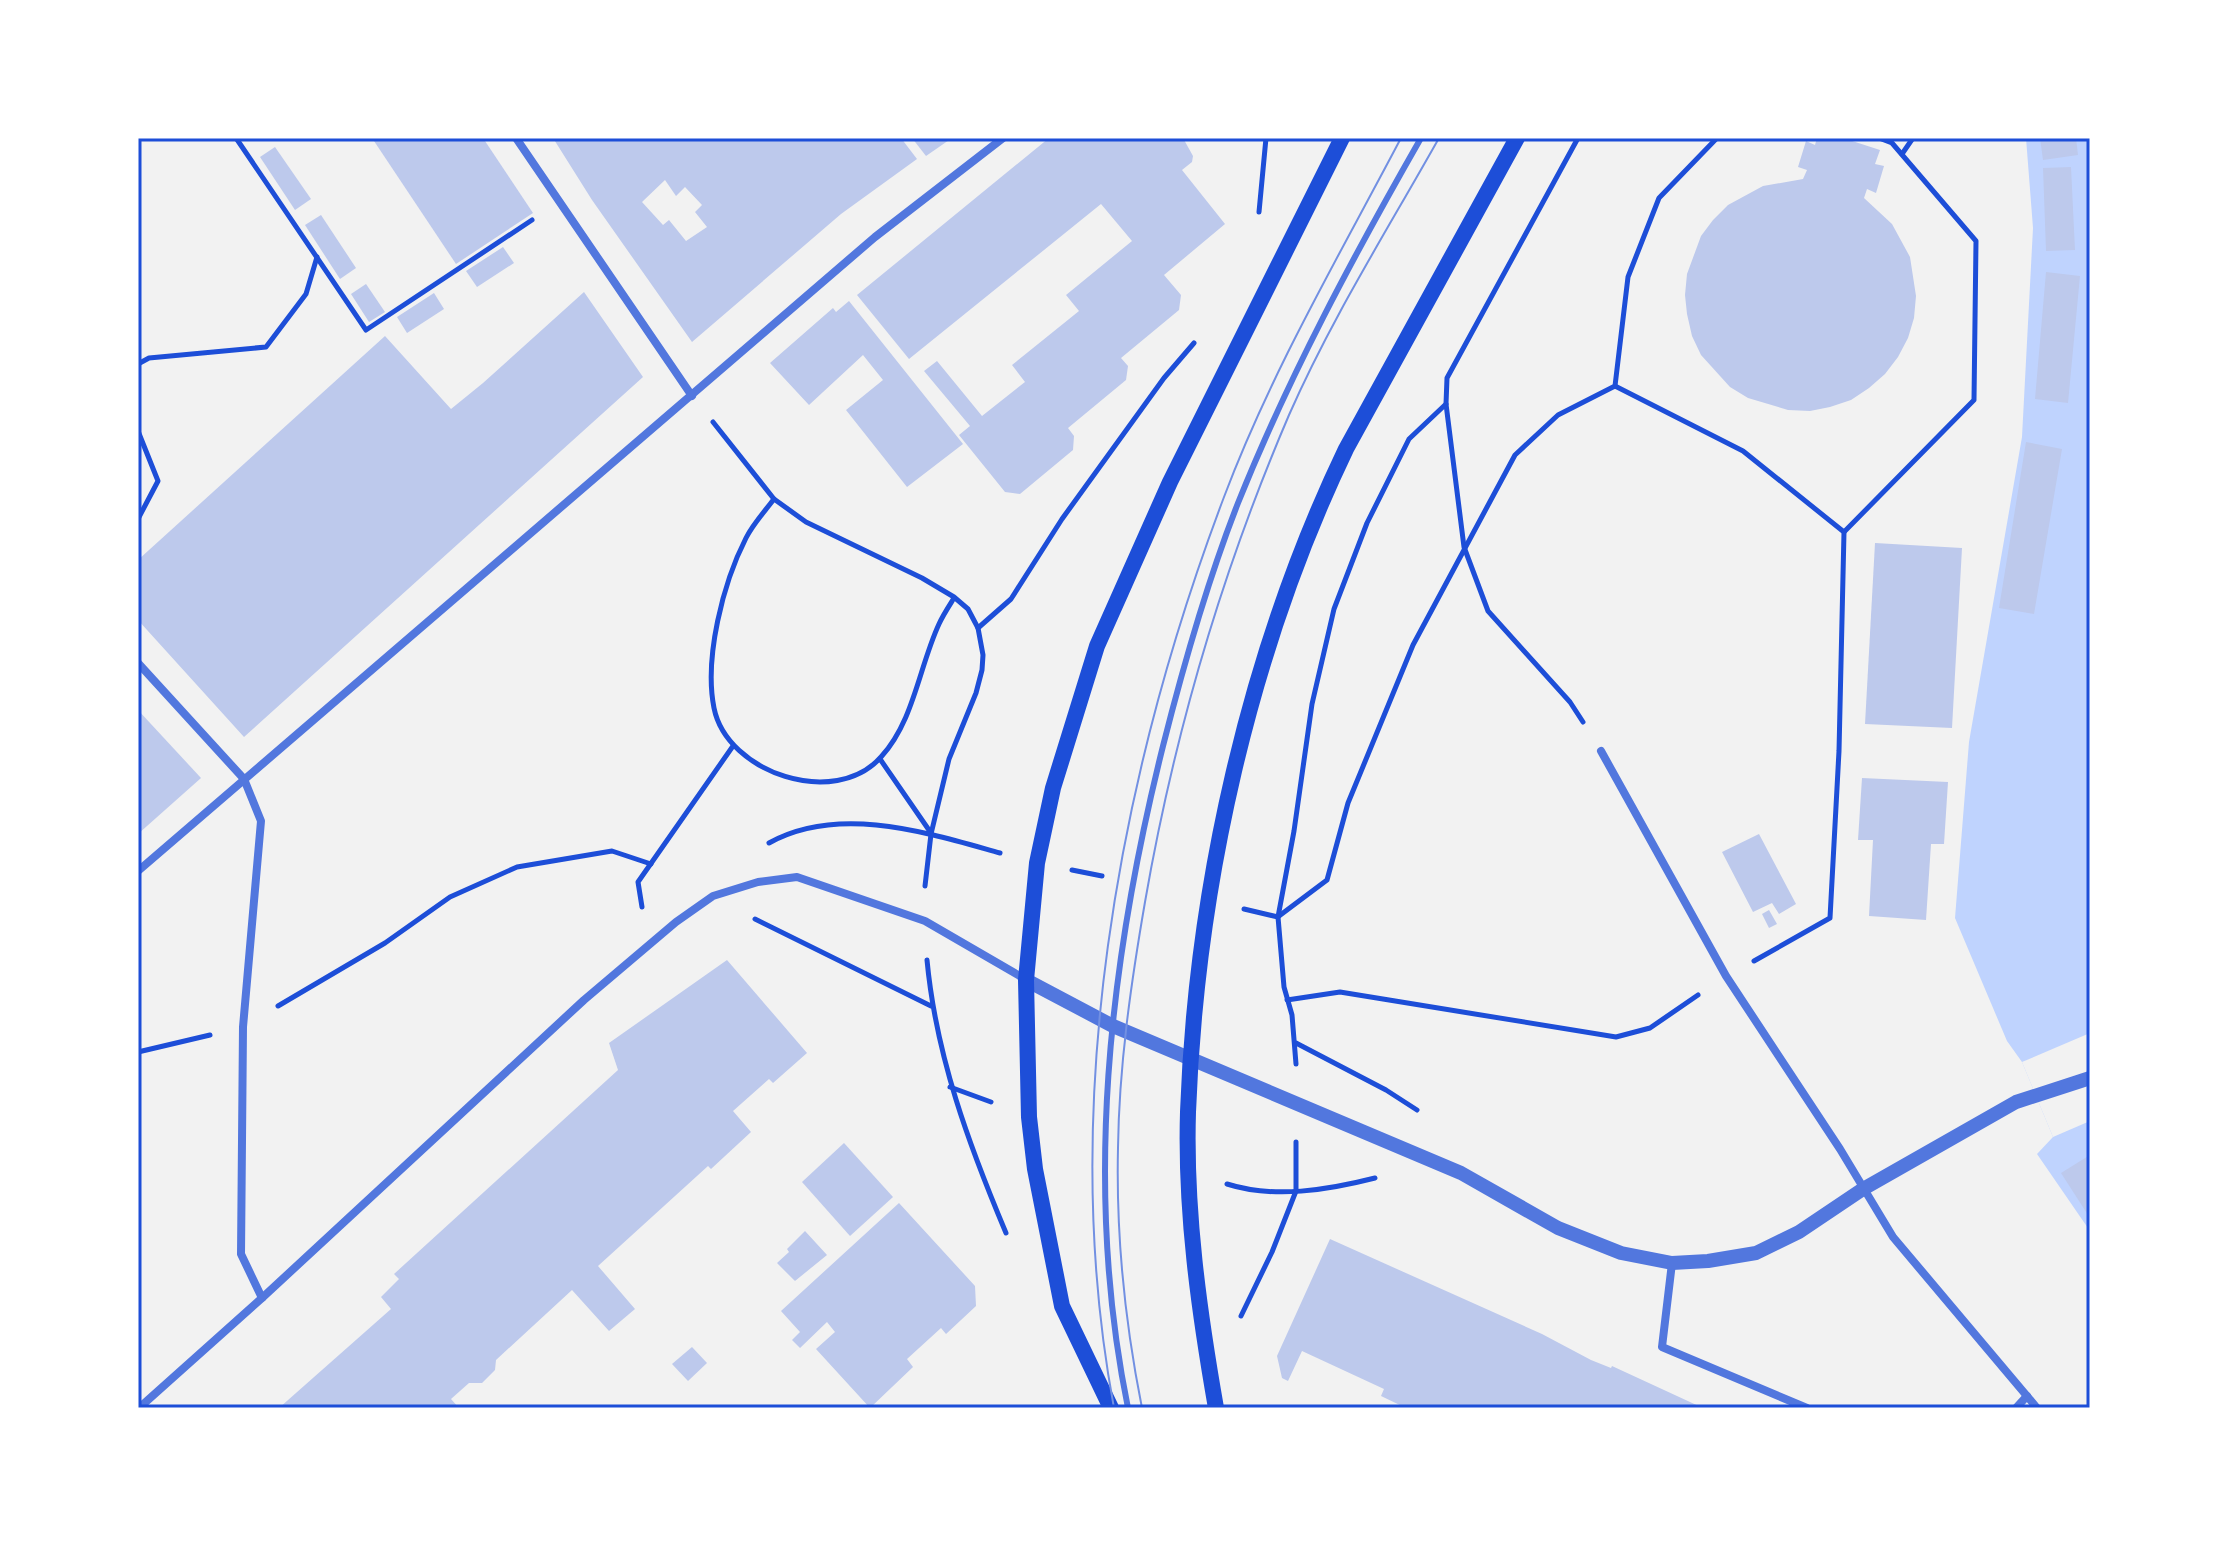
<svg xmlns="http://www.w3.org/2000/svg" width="2228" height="1546" font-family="Poppins,sans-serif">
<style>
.water{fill:#bfd3fe}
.pier{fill:#f2f2f2}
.building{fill:#bdc9ec;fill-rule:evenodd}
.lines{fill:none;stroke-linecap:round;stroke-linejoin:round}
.path{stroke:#1d4ed8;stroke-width:5}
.service{stroke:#5277de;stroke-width:6}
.minor{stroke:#5277de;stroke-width:8}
.tertiary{stroke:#5277de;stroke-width:14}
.secondary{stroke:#1d4ed8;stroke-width:16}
.tram{stroke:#7290e2;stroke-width:2}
.neatline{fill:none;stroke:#1d4ed8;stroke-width:3}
</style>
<rect width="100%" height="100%" fill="#f2f2f2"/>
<path class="water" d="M 2026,138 L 2090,138 L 2090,1231 L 2037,1154 L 2053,1137 L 2022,1062 L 2007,1041 L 1955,918 L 1969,742 L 2022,437 L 2033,228 Z"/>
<path class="pier" d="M 2090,1033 L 2090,1121 L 2053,1137 L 2022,1062 Z"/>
<g class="building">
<path d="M 372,138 L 483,138 L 533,213 L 456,264 Z"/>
<path d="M 553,138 L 901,138 L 917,159 L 841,214 L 692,342 L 592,200 ZM 665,180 L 676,196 L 685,187 L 702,205 L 695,212 L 707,227 L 686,241 L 669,220 L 663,225 L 642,202 Z"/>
<path d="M 912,138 L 952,138 L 926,156 Z"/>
<path d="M 1049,138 L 1183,138 L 1193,156 L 1192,162 L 1182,170 L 1225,224 L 1164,275 L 1181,295 L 1179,310 L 1121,358 L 1128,366 L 1126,380 L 1068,428 L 1074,436 L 1073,450 L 1020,494 L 1005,492 L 959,435 L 970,426 L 924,371 L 937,361 L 982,416 L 1025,382 L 1012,365 L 1079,311 L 1066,295 L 1132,241 L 1101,204 L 909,359 L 857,295 Z"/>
<path d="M 1817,138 L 1843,138 L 1880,150 L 1875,164 L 1884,166 L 1876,193 L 1867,189 L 1864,198 L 1892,224 L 1910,257 L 1916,296 L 1914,318 L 1908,338 L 1898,357 L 1885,374 L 1869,388 L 1851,400 L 1830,407 L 1810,411 L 1788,410 L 1748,398 L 1730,387 L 1701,355 L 1692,336 L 1687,314 L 1685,295 L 1687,274 L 1701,236 L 1713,220 L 1728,205 L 1763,186 L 1803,179 L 1807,170 L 1798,167 L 1806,141 L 1815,145 Z"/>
<path d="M 2040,138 L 2076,138 L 2078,155 L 2043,160 Z"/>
<path d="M 275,147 L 311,199 L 295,210 L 260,157 Z"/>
<path d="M 2071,167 L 2075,250 L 2046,251 L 2043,168 Z"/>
<path d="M 321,215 L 356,268 L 340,279 L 305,225 Z"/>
<path d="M 503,247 L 514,263 L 477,287 L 466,271 Z"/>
<path d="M 2046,272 L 2080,276 L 2068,403 L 2035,399 Z"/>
<path d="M 366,284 L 385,312 L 369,322 L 351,294 Z"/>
<path d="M 584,292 L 643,377 L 244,737 L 138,620 L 138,560 L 385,336 L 451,409 L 483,383 Z"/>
<path d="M 434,293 L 444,309 L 407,333 L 397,317 Z"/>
<path d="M 849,301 L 963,444 L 907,487 L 846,410 L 883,380 L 863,355 L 809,405 L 770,363 L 833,308 L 836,312 Z"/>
<path d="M 2026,442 L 2062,449 L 2034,614 L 1999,608 Z"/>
<path d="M 1875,543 L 1962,548 L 1952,728 L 1865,724 Z"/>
<path d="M 138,710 L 201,778 L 138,834 Z"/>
<path d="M 1862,778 L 1948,782 L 1944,844 L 1931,844 L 1926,920 L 1869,916 L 1873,840 L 1858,840 Z"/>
<path d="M 1759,834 L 1796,904 L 1779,914 L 1772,903 L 1753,912 L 1722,852 Z"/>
<path d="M 1769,910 L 1777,924 L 1769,928 L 1762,914 Z"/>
<path d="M 727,960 L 807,1053 L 773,1083 L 769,1079 L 733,1111 L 751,1132 L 711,1169 L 708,1166 L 598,1266 L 635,1309 L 609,1331 L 572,1290 L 496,1360 L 495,1370 L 482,1383 L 469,1383 L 451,1399 L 459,1408 L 279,1408 L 391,1309 L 381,1297 L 399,1279 L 394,1274 L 618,1070 L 609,1043 Z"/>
<path d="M 844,1143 L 893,1197 L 850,1236 L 802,1182 Z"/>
<path d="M 2090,1155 L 2090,1218 L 2061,1173 Z"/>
<path d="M 899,1203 L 975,1286 L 976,1306 L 946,1334 L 941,1328 L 907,1359 L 913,1367 L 870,1408 L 816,1349 L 835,1332 L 827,1322 L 800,1348 L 792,1340 L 800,1332 L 781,1311 Z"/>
<path d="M 805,1231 L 827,1255 L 795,1281 L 777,1263 L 789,1252 L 787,1249 Z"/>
<path d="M 1330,1239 L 1542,1334 L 1591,1360 L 1611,1368 L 1612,1366 L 1703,1408 L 1406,1408 L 1381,1396 L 1384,1389 L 1302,1351 L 1288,1381 L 1282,1378 L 1277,1356 Z"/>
<path d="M 692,1347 L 707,1363 L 688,1381 L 672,1364 Z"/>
</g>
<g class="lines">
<g class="path">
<path d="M 236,138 L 366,330 L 532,220"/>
<path d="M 1578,138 L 1447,378 L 1446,404 L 1464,547 L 1488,611 L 1570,702 L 1583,722"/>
<path d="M 1902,154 L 1913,138"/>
<path d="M 1259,212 L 1266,138"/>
<path d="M 138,364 L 149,358 L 266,347 L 306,294 L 317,257"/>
<path d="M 1615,386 L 1743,451 L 1844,532 L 1839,751 L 1830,918 L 1754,961"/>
<path d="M 713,422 L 774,499 L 806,522 L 922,578 L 954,597 L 968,609 L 978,628 L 983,655 L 982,670 L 976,693 L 949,759 L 931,834 L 925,886"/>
<path d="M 138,431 L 158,481 L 138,519"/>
<path d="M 774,499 C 765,511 753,524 746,538 C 723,583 704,658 714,708 C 727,773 835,809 881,757 C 914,721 919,667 939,624 C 943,615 949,606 954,598"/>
<path d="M 1844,532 L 1974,400 L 1976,241 L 1892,143 L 1879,138"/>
<path d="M 978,628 L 1011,599 L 1062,519 L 1164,378 L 1194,343"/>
<path d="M 880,759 L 931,833"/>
<path d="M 769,843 C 839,804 928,833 1000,853"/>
<path d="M 1072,870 L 1102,876"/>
<path d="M 642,907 L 638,882 L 733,746"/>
<path d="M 1244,909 L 1278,917"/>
<path d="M 1279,916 L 1327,880 L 1348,803 L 1413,645 L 1515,455 L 1558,415 L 1615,386 L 1628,277 L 1659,198 L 1717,138"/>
<path d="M 755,919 L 931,1006"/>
<path d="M 927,960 C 936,1056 969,1145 1006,1233"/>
<path d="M 1287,1000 L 1340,992 L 1616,1037 L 1650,1028 L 1698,995"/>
<path d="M 278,1006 L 385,943 L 450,897 L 517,867 L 612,851 L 651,864"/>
<path d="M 1296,1043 L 1386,1090 L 1417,1110"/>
<path d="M 138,1052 L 210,1035"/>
<path d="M 1296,1064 L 1292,1015 L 1284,987 L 1278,917 L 1294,831 L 1312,704 L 1334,609 L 1367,523 L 1409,439 L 1446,404"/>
<path d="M 950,1087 L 991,1102"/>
<path d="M 1227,1184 C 1274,1199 1328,1190 1375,1178"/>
<path d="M 1241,1316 L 1272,1252 L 1296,1191 L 1296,1142"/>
</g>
<path class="service" d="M 1128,1408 C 1083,1188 1109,962 1163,746 C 1184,663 1207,582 1238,503 C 1289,376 1353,257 1421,138"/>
<g class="minor">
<path d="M 516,138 L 692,396"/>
<path d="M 138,663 L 244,779 L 261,821 L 243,1027 L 241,1254 L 262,1298"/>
<path d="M 1601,751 L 1726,976 L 1840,1149 L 1893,1237 L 2037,1408"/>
<path d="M 138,871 L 875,237 L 1003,138"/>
<path d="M 1672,1263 L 1662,1347 L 1807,1408"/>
<path d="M 139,1408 L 262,1298 L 584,1000 L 676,922 L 713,896 L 758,882 L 797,877 L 925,921 L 1025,979"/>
<path d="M 2016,1408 L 2027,1396"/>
</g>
<path class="tertiary" d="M 1026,980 L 1113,1026 L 1461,1173 L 1558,1228 L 1621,1253 L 1672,1263 L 1708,1261 L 1756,1253 L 1799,1232 L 1863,1189 L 2016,1102 L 2090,1078"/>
<g class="secondary">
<path d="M 1111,1408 L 1062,1306 L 1035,1169 L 1029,1117 L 1026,980 L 1037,863 L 1053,788 L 1097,646 L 1170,482 L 1342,138"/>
<path d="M 1216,1408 C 1199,1311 1185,1211 1188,1112 C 1196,889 1249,651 1346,449 L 1517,138"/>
</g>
<g class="tram">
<path d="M 1114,1408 C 1058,1108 1117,780 1224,497 C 1271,372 1339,256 1401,138"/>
<path d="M 1142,1408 C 1125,1323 1116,1235 1118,1148 C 1119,1066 1131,983 1145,902 C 1174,735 1222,571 1289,415 C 1331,319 1388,229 1439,138"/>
</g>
</g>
<rect width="2228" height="1546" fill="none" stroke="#ffffff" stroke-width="280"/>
<rect x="140" y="140" width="1948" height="1266" class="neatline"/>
</svg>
